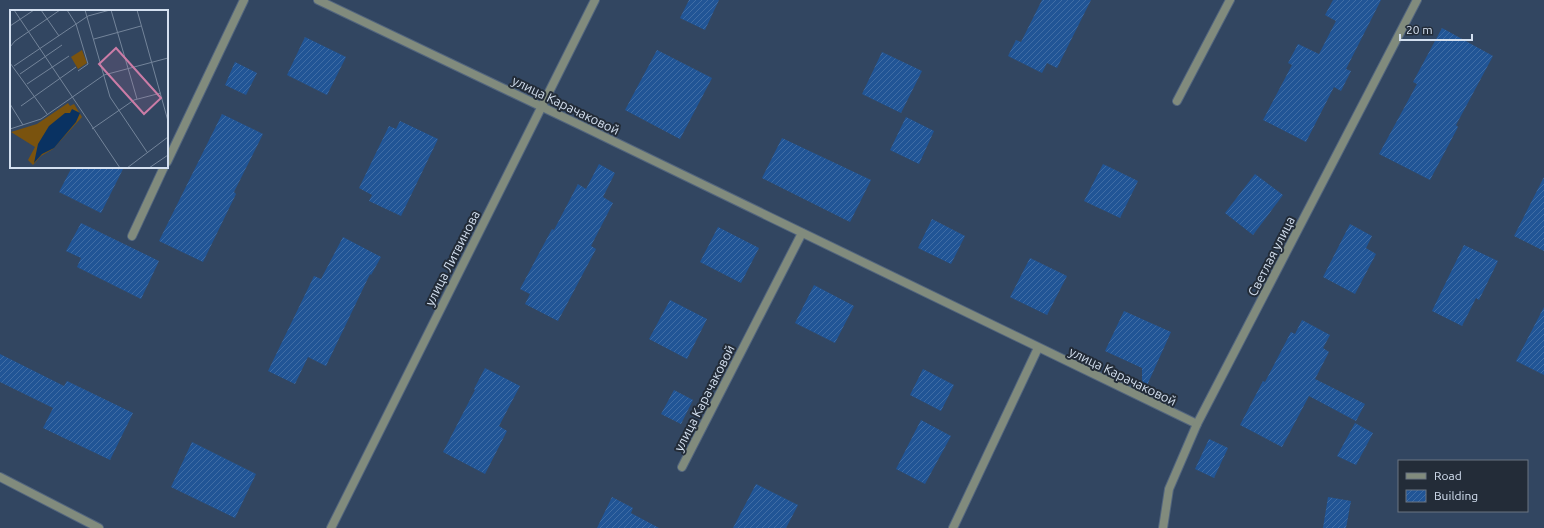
<svg xmlns="http://www.w3.org/2000/svg" width="1544" height="528" font-family="Ubuntu,sans-serif">
<style>
.building{fill:url(#building-hatch)}
.lines{fill:none;stroke-linecap:round;stroke-linejoin:round}
.service-casing{stroke:#52657e;stroke-width:10}
.minor-casing{stroke:#52657e;stroke-width:10}
.tertiary-casing{stroke:#52657e;stroke-width:10}
.service{stroke:#818b7d;stroke-width:8}
.minor{stroke:#818b7d;stroke-width:8}
.tertiary{stroke:#818b7d;stroke-width:8}
.labels{text-anchor:middle;stroke-width:4;stroke-linejoin:round;paint-order:stroke}
.street-label{font-size:13px;fill:#d4e0f0;stroke:#232c38}
.inset-road{fill:none;stroke:#73849a;stroke-width:1}
.view{fill:#cb7ca6;fill-opacity:0.15;stroke:#cb7ca6;stroke-width:2}
.inset-edge{fill:none;stroke:#d4e0f0;stroke-width:2}
</style>
<defs>
<pattern id="building-hatch" width="6" height="6" patternUnits="userSpaceOnUse"><rect width="6" height="6" fill="#215596"/><path d="M-1 1l2-2M0 6l6-6M5 7l2-2" fill="none" stroke="#406da5"/></pattern>
</defs>
<rect width="100%" height="100%" fill="#324661"/>
<g class="building">
<path d="M 689,0 L 719,0 L 705,30 L 680,18 Z"/>
<path d="M 1042,0 L 1091,0 L 1057,68 L 1047,63 L 1042,73 L 1008,56 L 1016,40 L 1021,42 Z"/>
<path d="M 1333,0 L 1381,0 L 1346,69 L 1351,71 L 1341,91 L 1334,87 L 1306,142 L 1263,120 L 1292,65 L 1288,63 L 1298,44 L 1319,54 L 1336,21 L 1325,15 Z"/>
<path d="M 1442,28 L 1493,56 L 1456,125 L 1458,127 L 1430,180 L 1379,154 L 1417,84 L 1413,82 Z"/>
<path d="M 305,37 L 346,57 L 327,95 L 287,75 Z"/>
<path d="M 657,50 L 712,78 L 680,139 L 625,110 Z"/>
<path d="M 882,52 L 922,71 L 901,113 L 862,94 Z"/>
<path d="M 235,62 L 257,73 L 246,95 L 225,85 Z"/>
<path d="M 222,114 L 263,134 L 234,192 L 236,194 L 203,262 L 159,241 Z"/>
<path d="M 906,117 L 934,131 L 919,164 L 890,150 Z"/>
<path d="M 400,121 L 438,139 L 401,216 L 369,201 L 372,195 L 359,188 L 389,126 L 396,129 Z"/>
<path d="M 782,138 L 871,180 L 850,222 L 762,178 Z"/>
<path d="M 599,164 L 615,173 L 603,197 L 613,203 L 591,246 L 596,249 L 558,321 L 525,304 L 530,294 L 520,289 L 552,229 L 554,230 L 578,184 L 586,189 Z"/>
<path d="M 1103,164 L 1138,181 L 1120,218 L 1084,201 Z"/>
<path d="M 72,167 L 124,167 L 101,213 L 59,192 Z"/>
<path d="M 1255,174 L 1283,195 L 1253,235 L 1225,213 Z"/>
<path d="M 1544,177 L 1544,251 L 1514,236 Z"/>
<path d="M 932,219 L 965,236 L 951,264 L 918,248 Z"/>
<path d="M 81,223 L 159,261 L 141,299 L 77,267 L 81,258 L 66,251 Z"/>
<path d="M 1350,224 L 1372,236 L 1366,248 L 1376,254 L 1355,294 L 1323,277 Z"/>
<path d="M 718,227 L 759,248 L 741,283 L 700,262 Z"/>
<path d="M 343,237 L 381,257 L 371,275 L 370,274 L 326,366 L 308,357 L 295,384 L 268,371 L 314,276 L 321,279 Z"/>
<path d="M 1464,245 L 1498,261 L 1479,300 L 1476,298 L 1462,326 L 1432,311 Z"/>
<path d="M 1030,258 L 1067,276 L 1047,315 L 1010,297 Z"/>
<path d="M 814,285 L 854,306 L 835,343 L 795,323 Z"/>
<path d="M 670,300 L 707,319 L 687,359 L 649,339 Z"/>
<path d="M 1544,307 L 1544,375 L 1516,361 Z"/>
<path d="M 1124,311 L 1171,332 L 1144,392 L 1142,391 L 1142,368 L 1105,351 Z"/>
<path d="M 1302,320 L 1330,335 L 1323,348 L 1329,352 L 1315,379 L 1365,404 L 1356,421 L 1309,396 L 1282,447 L 1240,425 L 1263,381 L 1265,382 L 1291,332 L 1295,334 Z"/>
<path d="M 0,354 L 64,386 L 67,381 L 133,413 L 110,460 L 43,428 L 53,408 L 0,382 Z"/>
<path d="M 485,368 L 520,386 L 499,426 L 507,431 L 485,474 L 443,452 L 475,390 L 474,389 Z"/>
<path d="M 923,369 L 954,385 L 941,411 L 910,395 Z"/>
<path d="M 674,390 L 693,400 L 681,424 L 661,414 Z"/>
<path d="M 921,420 L 951,436 L 925,484 L 896,469 Z"/>
<path d="M 1355,423 L 1373,433 L 1356,465 L 1337,456 Z"/>
<path d="M 1209,439 L 1228,448 L 1214,478 L 1195,469 Z"/>
<path d="M 192,442 L 256,474 L 235,518 L 171,487 Z"/>
<path d="M 756,484 L 798,505 L 786,528 L 733,528 Z"/>
<path d="M 612,497 L 633,508 L 631,513 L 659,528 L 597,528 Z"/>
<path d="M 1328,497 L 1351,501 L 1346,528 L 1323,528 Z"/>
</g>
<g class="lines">
<g class="service-casing">
<g id="service">
<path d="M 1177,101 L 1230,0"/>
<path d="M 167,162 L 244,0"/>
<path d="M 132,236 L 164,167"/>
<path d="M 682,467 L 802,233"/>
<path d="M 953,528 L 1038,348"/>
</g>
</g>
<g class="minor-casing">
<g id="minor">
<path d="M 318,0 L 580,125 L 1197,424"/>
<path d="M 331,528 L 595,0"/>
<path d="M 1163,528 L 1169,489 L 1197,424 L 1417,0"/>
</g>
</g>
<g class="tertiary-casing">
<path id="tertiary" d="M 0,477 L 99,528"/>
</g>
<use href="#service" class="service"/>
<use href="#minor" class="minor"/>
<use href="#tertiary" class="tertiary"/>
</g>
<g class="labels">
<g class="street-label">
<text transform="translate(566 105) rotate(26)" y="5">улица Карачаковой</text>
<text transform="translate(1271 256) rotate(-63)" y="5">Светлая улица</text>
<text transform="translate(452 258) rotate(-63)" y="5">улица Литвинова</text>
<text transform="translate(1123 376) rotate(26)" y="5">улица Карачаковой</text>
<text transform="translate(704 398) rotate(-63)" y="5">улица Карачаковой</text>
</g>
</g>
<g transform="translate(10 10)">
<rect width="158" height="158" fill="#324661"/>
<path d="M 72,40 L 77,53 L 68,59 L 61,47 Z" fill="#7a530e"/>
<path d="M 58,93 L 60,96 L 64,94 L 72,107 L 43,139 L 31,146 L 23,155 L 18,150 L 25,137 L 1,122 L 27,114 Z" fill="#7a530e"/>
<path d="M 62,99 L 70,103 L 66,112 L 44,138 L 32,144 L 24,153 L 28,134 L 39,116 L 55,103 L 60,103 Z" fill="#093262"/>
<path class="inset-road" d="M 4,0 L 110,158M 31,0 L 49,26M 57,0 L 66,14 L 78,54 L 68,61M 75,0 L 100,87 L 137,142M 101,0 L 127,89M 127,0 L 158,111M 0,16 L 24,0M 84,29 L 131,16M 0,37 L 5,31 L 50,0M 0,53 L 37,104M 4,56 L 78,6 L 100,0M 10,64 L 52,35M 17,74 L 59,46M 0,94 L 13,115M 11,96 L 66,57M 0,119 L 31,109 L 94,65 L 158,48M 82,119 L 124,90 L 151,83M 117,158 L 158,127M 139,158 L 158,145"/>
<path class="view" d="M 106,38 L 151,88 L 134,104 L 89,54 Z"/>
<rect width="158" height="158" class="inset-edge"/>
</g>
<rect x="1398" y="460" width="130" height="52" fill="#232c38" stroke="#6a7482"/>
<rect x="1406" y="473" width="20" height="6" fill="#818b7d" stroke="#6a7482"/>
<text x="1434" y="480" font-size="12" fill="#d4e0f0">Road</text>
<rect x="1406" y="490" width="20" height="12" fill="url(#building-hatch)" stroke="#6a7482"/>
<text x="1434" y="500" font-size="12" fill="#d4e0f0">Building</text>
<path d="M1400 34v6h72v-6" fill="none" stroke="#d4e0f0" stroke-width="2"/>
<text x="1406" y="34" font-size="12" fill="#d4e0f0" stroke="#232c38" stroke-width="3" paint-order="stroke">20 m</text>
</svg>
